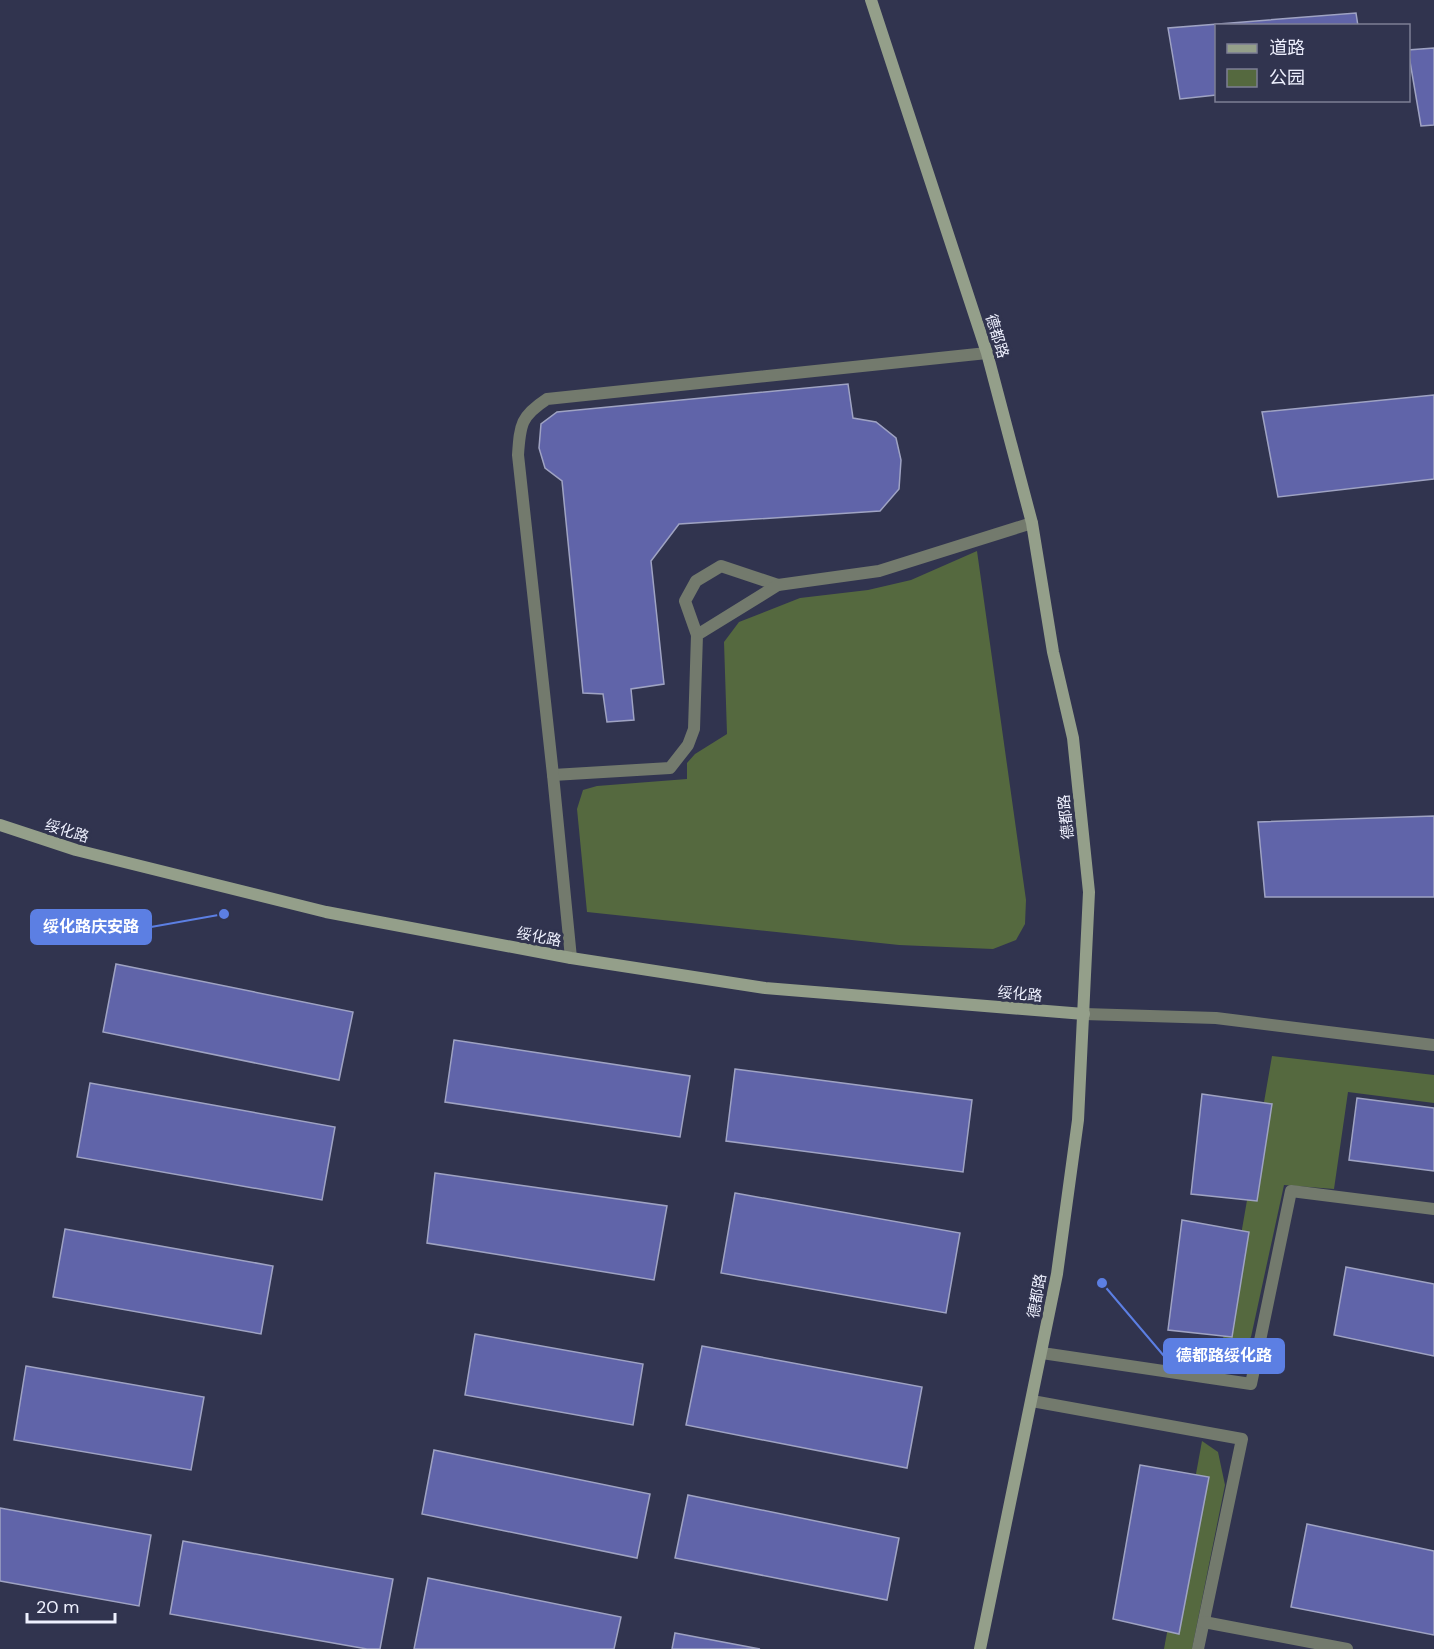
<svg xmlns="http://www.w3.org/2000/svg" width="1434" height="1649" font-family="'DM Sans','Noto Sans SC',sans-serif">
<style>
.green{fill:#55693f}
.building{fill:#6064a9;stroke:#9fa3c3;stroke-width:1.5}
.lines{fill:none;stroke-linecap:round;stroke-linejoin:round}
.street{stroke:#737a6d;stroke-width:12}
.secondary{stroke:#949f8a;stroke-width:12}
.labels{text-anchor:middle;stroke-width:6;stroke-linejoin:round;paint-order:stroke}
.street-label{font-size:15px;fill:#eef0fe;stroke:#31344f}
.leader{fill:none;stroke:#5c7fe3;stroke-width:2}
.callout-dot{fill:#5c7fe3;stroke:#31344f;stroke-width:2}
.callout{fill:#5c7fe3;stroke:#5c7fe3;stroke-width:2}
.callout-label{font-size:16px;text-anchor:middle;font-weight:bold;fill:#fff}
</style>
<rect width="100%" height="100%" fill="#31344f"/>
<g class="green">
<path d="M 977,551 L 1026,900 L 1025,924 L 1016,940 L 993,949 L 899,945 L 587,912 L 577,809 L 583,790 L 597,786 L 687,779 L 687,763 L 695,754 L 727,734 L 724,642 L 739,622 L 800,598 L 868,590 L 911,580 Z"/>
<path d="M 1272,1056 L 1434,1075 L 1434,1103 L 1348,1092 L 1334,1189 L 1284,1185 L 1251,1337 L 1232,1360 L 1219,1362 Z"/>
<path d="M 1202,1441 L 1218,1452 L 1225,1485 L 1192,1649 L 1164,1649 Z"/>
</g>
<g class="building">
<path d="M 1356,13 L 1358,26 L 1216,26 L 1216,95 L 1180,99 L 1168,28 Z"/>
<path d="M 1434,48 L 1434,125 L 1421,126 L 1408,50 Z"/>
<path d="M 848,384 L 853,418 L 876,422 L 896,438 L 901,460 L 899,489 L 880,511 L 679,524 L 651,561 L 664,684 L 631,689 L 634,720 L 607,722 L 603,694 L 583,693 L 562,481 L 545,468 L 539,448 L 541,424 L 557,412 Z"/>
<path d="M 1434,395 L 1434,479 L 1278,497 L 1262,412 Z"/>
<path d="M 1434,816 L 1434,897 L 1265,897 L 1258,822 Z"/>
<path d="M 116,964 L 353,1012 L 339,1080 L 103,1032 Z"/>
<path d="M 454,1040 L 690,1076 L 680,1137 L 445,1102 Z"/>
<path d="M 735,1069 L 972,1100 L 963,1172 L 726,1141 Z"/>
<path d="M 90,1083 L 335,1127 L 322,1200 L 77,1157 Z"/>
<path d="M 1202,1094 L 1272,1104 L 1257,1201 L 1191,1194 Z"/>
<path d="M 1357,1098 L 1434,1108 L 1434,1171 L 1349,1160 Z"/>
<path d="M 435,1173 L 667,1206 L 654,1280 L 427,1243 Z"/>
<path d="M 735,1193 L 960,1233 L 946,1313 L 721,1273 Z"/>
<path d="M 1182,1220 L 1249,1232 L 1232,1337 L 1168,1330 Z"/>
<path d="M 65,1229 L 273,1266 L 261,1334 L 53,1297 Z"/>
<path d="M 1346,1267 L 1434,1284 L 1434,1356 L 1334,1335 Z"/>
<path d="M 475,1334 L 643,1364 L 633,1425 L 465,1395 Z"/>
<path d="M 702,1346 L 922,1387 L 907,1468 L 686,1425 Z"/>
<path d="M 26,1366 L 204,1397 L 191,1470 L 14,1440 Z"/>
<path d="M 434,1450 L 650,1494 L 637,1558 L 422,1514 Z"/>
<path d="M 1140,1465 L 1209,1477 L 1179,1634 L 1113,1619 Z"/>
<path d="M 688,1495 L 899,1538 L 887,1600 L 675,1558 Z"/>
<path d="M 0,1508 L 151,1535 L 139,1606 L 0,1581 Z"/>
<path d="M 1307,1524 L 1434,1551 L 1434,1635 L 1291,1607 Z"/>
<path d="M 183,1541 L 393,1579 L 380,1649 L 367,1649 L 170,1614 Z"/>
<path d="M 428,1578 L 621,1617 L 614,1649 L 414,1649 Z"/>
<path d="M 675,1633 L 760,1649 L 672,1649 Z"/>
</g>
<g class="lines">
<g class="street">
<path d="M 697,635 L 685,601 L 696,581 L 721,566 L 778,585"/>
<path d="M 553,775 L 670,768 L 688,745 L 694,729 L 697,635 L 778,585 L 879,571 L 1032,523"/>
<path d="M 571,958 L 553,775 L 518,455 C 520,424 521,416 547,399 L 987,353"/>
<path d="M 1084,1014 L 1216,1018 L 1434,1045"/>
<path d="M 1042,1353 L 1251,1384 L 1291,1191 L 1434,1209"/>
<path d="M 1032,1401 L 1242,1439 L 1198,1649"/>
<path d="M 1204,1622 L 1347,1649"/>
</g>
<g class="secondary">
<path d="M 871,0 L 987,353 L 1032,523 L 1053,652 L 1073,738 L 1089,892 L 1078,1120 L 1057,1274 L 980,1649"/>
<path d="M 0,825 L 76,850 L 326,912 L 571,958 L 765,988 L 1084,1014"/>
</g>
</g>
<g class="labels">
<g class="street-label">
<text transform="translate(997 336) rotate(73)" y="5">德都路</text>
<text transform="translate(1066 817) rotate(-96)" y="5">德都路</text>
<text transform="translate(67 831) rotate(17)" y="5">绥化路</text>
<text transform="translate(539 937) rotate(11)" y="5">绥化路</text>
<text transform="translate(1020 994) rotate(5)" y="5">绥化路</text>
<text transform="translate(1037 1296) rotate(-80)" y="5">德都路</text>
</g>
</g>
<path class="leader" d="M224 914L151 927M1102 1283L1164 1356"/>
<g class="callout-dot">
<circle cx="224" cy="914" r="6"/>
<circle cx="1102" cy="1283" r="6"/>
</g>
<g class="callout">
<rect x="31" y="910" width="120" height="34" rx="6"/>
<rect x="1164" y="1339" width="120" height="34" rx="6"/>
</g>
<g class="callout-label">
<text x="91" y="932">绥化路庆安路</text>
<text x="1224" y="1361">德都路绥化路</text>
</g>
<rect x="1215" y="24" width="195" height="78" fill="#31344f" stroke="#7d7f95" stroke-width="1.5"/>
<rect x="1227" y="44" width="30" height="9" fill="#949f8a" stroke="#7d7f95" stroke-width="1.5"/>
<text x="1269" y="54" font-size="18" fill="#eef0fe">道路</text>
<rect x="1227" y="69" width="30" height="18" fill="#55693f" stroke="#7d7f95" stroke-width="1.5"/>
<text x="1269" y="84" font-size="18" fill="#eef0fe">公园</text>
<path d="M27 1613v9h88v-9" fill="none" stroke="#eef0fe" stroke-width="3"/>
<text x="36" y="1613" font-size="18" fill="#eef0fe" stroke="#31344f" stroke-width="4.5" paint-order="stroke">20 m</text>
</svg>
